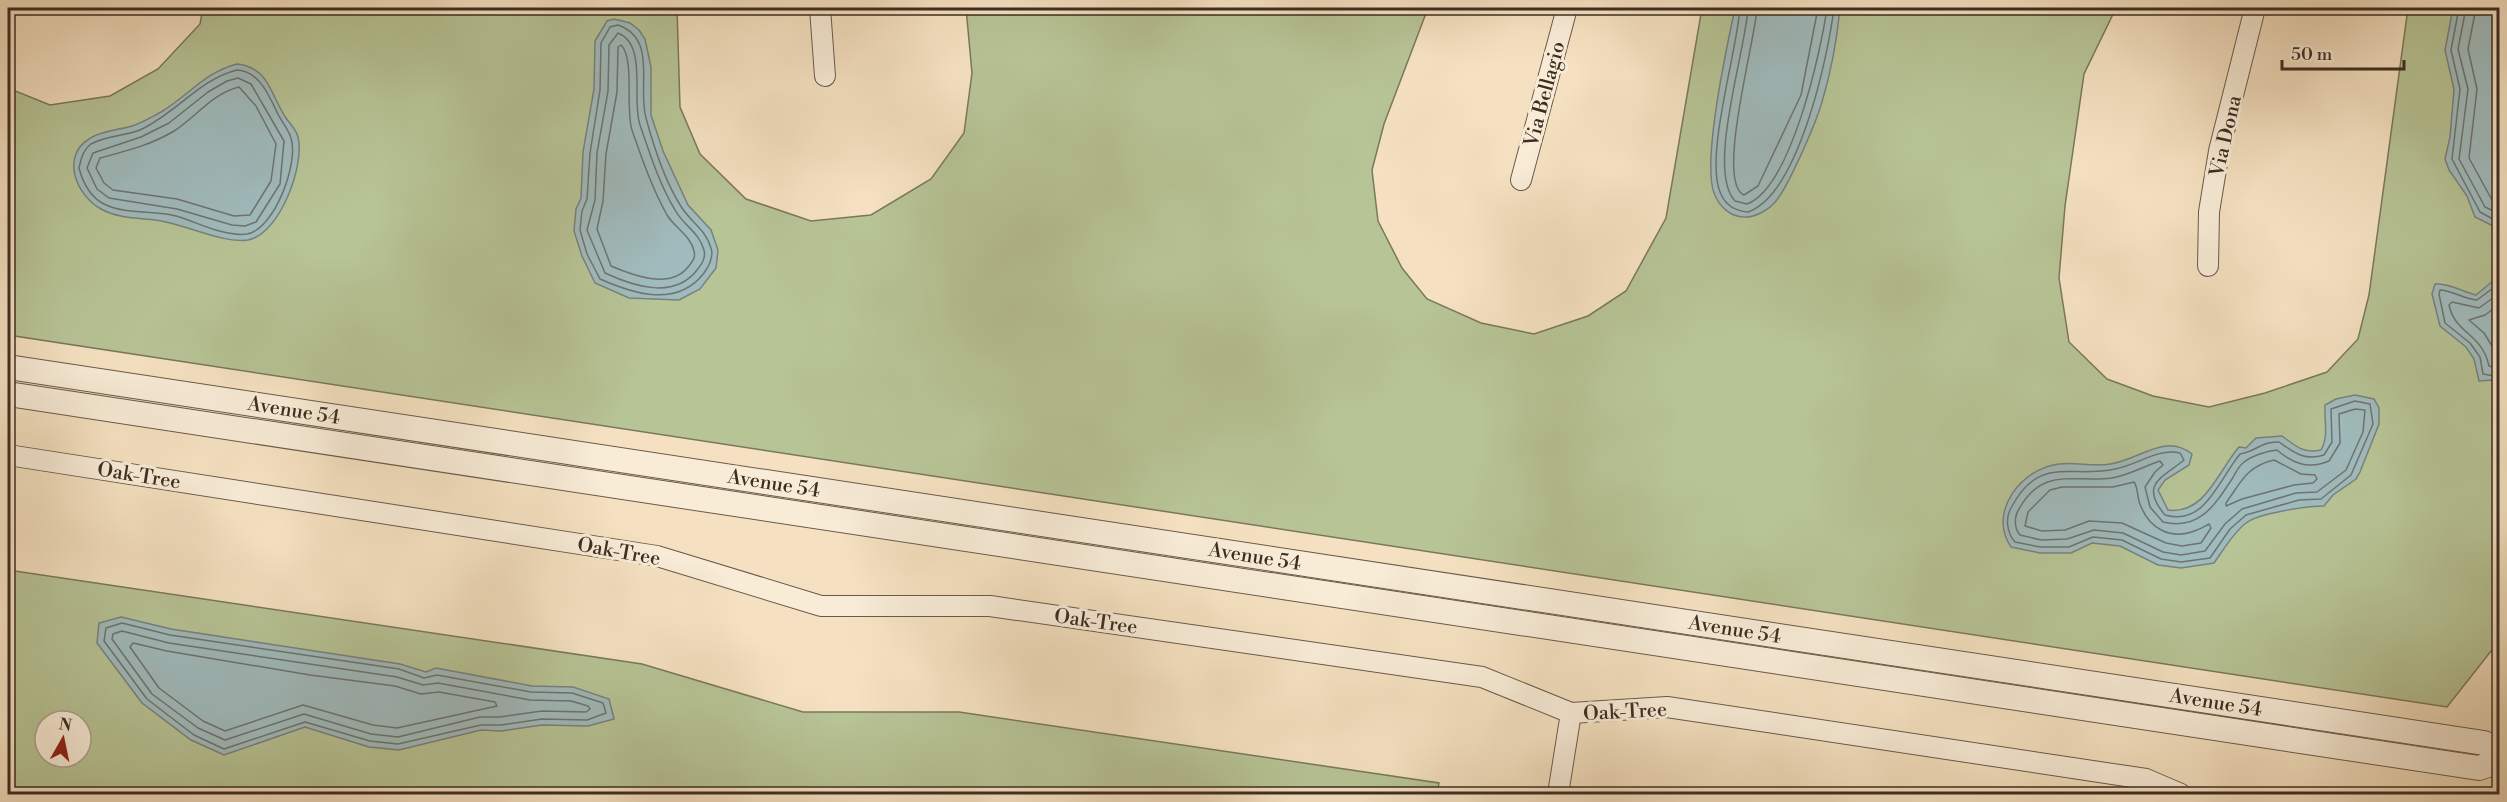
<svg xmlns="http://www.w3.org/2000/svg" width="2507" height="802" font-family="'Libre Bodoni',serif">
<style>
.green{fill:#b7c496;stroke:#7a785c;stroke-width:1.5;fill-rule:evenodd}
.water{fill:#a0bbbd;stroke:#78827f;stroke-width:1.5}
.lines{fill:none;stroke-linecap:round;stroke-linejoin:round}
.shore{stroke:#6e7470;stroke-width:1.5}
.minor-casing{stroke:#6a5a4a;stroke-width:22}
.tertiary-casing{stroke:#6a5a4a;stroke-width:26}
.minor{stroke:#f8ecd7;stroke-width:20}
.tertiary{stroke:#f8ecd7;stroke-width:24}
.labels{text-anchor:middle;stroke-width:6;stroke-linejoin:round;paint-order:stroke}
.street-label{font-size:20px;fill:#3c2d23;stroke:#f8ecd7}
</style>
<rect width="100%" height="100%" fill="#f5e1c1"/>
<filter id="stains"><feTurbulence type="fractalNoise" baseFrequency=".00333" numOctaves="4"/><feColorMatrix values="0 0 0 0 .2 0 0 0 0 .09 0 0 0 0 .02 0 0 0 .5 -.17"/></filter>
<radialGradient id="worn" r=".72"><stop offset=".6" stop-color="#630" stop-opacity="0"/><stop offset="1" stop-color="#630" stop-opacity=".3"/></radialGradient>
<g class="green">
<path d="M 203,8 L 677,8 L 680,107 L 700,154 L 746,199 L 811,221 L 871,215 L 931,179 L 964,133 L 972,73 L 966,8 L 1428,8 L 1384,124 L 1372,170 L 1378,221 L 1402,268 L 1427,299 L 1481,323 L 1534,334 L 1588,316 L 1626,291 L 1666,218 L 1702,8 L 2116,8 L 2084,74 L 2065,206 L 2059,278 L 2069,342 L 2107,379 L 2153,396 L 2209,407 L 2265,393 L 2327,372 L 2358,339 L 2369,295 L 2408,8 L 2499,8 L 2499,641 L 2447,707 L 8,335 L 8,88 L 50,105 L 110,96 L 158,69 L 200,24 Z"/>
<path d="M 8,570 L 642,664 L 803,712 L 959,712 L 1439,783 L 1437,794 L 8,794 ZM 45,721 L 81,721 L 81,757 L 45,757 Z"/>
</g>
<g class="water">
<path d="M 1735,8 L 1840,8 C 1837,39 1831,72 1822,102 C 1816,123 1789,185 1776,201 C 1769,210 1754,218 1744,217 C 1730,217 1719,206 1714,193 C 1702,160 1727,46 1735,8 Z"/>
<path d="M 2453,8 L 2499,9 L 2499,229 L 2475,217 L 2467,196 L 2449,170 L 2445,159 L 2450,137 L 2454,89 L 2445,50 Z"/>
<path d="M 614,19 L 630,23 L 639,30 L 645,39 L 651,67 L 651,115 L 663,151 L 688,205 L 711,230 L 718,250 L 716,268 L 700,289 L 679,300 L 629,298 L 595,283 L 582,256 L 574,231 L 576,209 L 581,198 L 583,152 L 594,89 L 595,41 L 607,21 Z"/>
<path d="M 237,64 C 269,67 271,96 286,118 C 290,124 296,129 298,137 C 305,165 280,234 248,240 C 222,244 183,223 155,220 C 138,218 117,218 101,209 C 77,196 60,157 89,139 C 100,131 119,130 132,126 C 142,123 152,117 161,112 C 188,96 205,72 237,64 Z"/>
<path d="M 2499,276 L 2499,384 L 2492,380 L 2479,381 L 2474,359 L 2466,347 L 2440,326 L 2432,294 L 2435,284 C 2449,283 2461,291 2476,295 Z"/>
<path d="M 2355,395 L 2374,399 L 2379,408 L 2379,424 L 2360,472 L 2356,479 L 2333,495 L 2324,506 C 2308,506 2259,513 2246,523 C 2233,533 2224,549 2214,563 L 2181,568 L 2158,565 L 2120,546 L 2092,543 L 2071,553 L 2040,553 L 2011,547 C 1987,512 2022,468 2059,464 C 2076,462 2094,467 2110,464 C 2140,460 2165,432 2192,454 L 2189,465 L 2165,480 L 2158,490 L 2168,510 C 2205,515 2218,471 2239,447 L 2246,448 L 2256,438 L 2282,436 C 2296,446 2303,454 2321,450 C 2329,436 2324,421 2325,405 L 2336,399 Z"/>
<path d="M 121,617 L 171,629 L 400,664 L 426,672 L 436,668 L 532,686 L 573,687 L 609,699 L 614,719 L 588,726 L 542,725 L 501,731 L 481,730 L 399,750 L 369,747 L 305,727 L 224,755 L 191,740 L 142,703 L 97,643 L 99,623 Z"/>
</g>
<g class="lines">
<g class="shore">
<path d="M 1740,8 C 1737,52 1705,154 1720,192 C 1725,205 1735,211 1748,212 C 1799,194 1828,56 1834,8"/>
<path d="M 1748,8 C 1746,50 1706,170 1735,201 L 1747,204 C 1791,188 1821,51 1827,8"/>
<path d="M 1757,8 C 1756,38 1715,182 1744,195 L 1758,186 L 1801,95 L 1818,8"/>
<path d="M 2459,8 L 2451,50 L 2460,89 L 2452,159 L 2480,212 L 2500,223"/>
<path d="M 2466,8 L 2458,49 L 2468,89 L 2459,159 L 2485,207 L 2500,214"/>
<path d="M 2476,8 L 2468,49 L 2477,89 L 2469,158 L 2492,200 L 2500,204"/>
<path d="M 618,25 C 658,39 637,87 646,118 C 654,148 665,182 682,208 C 692,223 706,230 711,248 C 714,257 709,266 704,273 C 677,308 634,294 600,279 L 587,254 L 580,230 L 582,211 L 587,199 L 590,153 L 600,90 L 601,43 L 610,27 Z"/>
<path d="M 618,33 C 648,45 631,99 640,125 C 650,154 659,183 675,210 C 683,225 699,232 704,250 C 706,258 702,264 697,270 C 674,300 633,286 605,273 L 587,230 L 595,200 L 597,153 L 608,91 L 609,45 Z"/>
<path d="M 621,45 C 635,59 625,108 632,130 C 642,159 652,188 667,215 C 675,228 691,236 694,251 C 696,258 692,262 688,267 C 670,290 632,275 611,266 L 597,229 L 603,201 L 606,154 L 617,92 L 618,47 Z"/>
<path d="M 237,70 C 258,71 268,93 276,110 C 280,120 288,128 291,138 C 299,162 275,229 247,234 C 224,237 197,222 176,216 C 153,210 126,215 104,204 C 90,197 83,183 79,168 C 81,159 83,150 91,144 C 105,136 125,136 140,130 C 175,114 200,79 237,70 Z"/>
<path d="M 238,78 L 251,84 L 284,141 L 280,184 L 256,222 L 245,226 L 232,225 L 177,209 L 109,198 L 97,189 L 87,168 L 93,153 L 141,137 L 169,123 L 208,92 L 227,81 Z"/>
<path d="M 239,87 L 256,106 L 276,144 L 271,181 L 250,215 L 234,216 L 177,199 L 113,190 L 104,183 L 96,168 L 100,158 C 126,151 151,145 174,131 C 196,117 213,93 239,87 Z"/>
<path d="M 2500,283 L 2477,300 C 2464,299 2451,290 2440,290 L 2439,294 L 2445,323 L 2470,343 L 2480,357 L 2483,374 L 2500,377"/>
<path d="M 2500,293 L 2479,308 L 2452,302 L 2449,305 C 2455,334 2482,333 2489,366 L 2500,369"/>
<path d="M 2500,304 L 2485,315 L 2469,320 L 2484,333 L 2500,359"/>
<path d="M 2355,401 L 2370,404 L 2373,424 L 2351,475 L 2321,499 L 2299,500 L 2246,515 L 2230,529 L 2210,558 L 2181,562 L 2161,559 L 2122,540 L 2093,537 L 2069,547 L 2040,547 L 2015,542 C 2007,533 2005,519 2011,508 C 2039,454 2071,479 2115,469 C 2138,465 2157,448 2180,453 L 2184,460 C 2162,478 2139,484 2165,515 C 2205,527 2219,479 2240,454 C 2255,452 2262,441 2279,442 C 2295,453 2304,461 2324,455 L 2332,442 L 2331,409 Z"/>
<path d="M 2355,409 L 2365,410 L 2363,432 L 2346,470 L 2317,492 L 2296,493 L 2242,509 L 2225,524 L 2205,551 L 2181,555 L 2163,552 L 2123,533 L 2094,530 L 2067,539 L 2041,540 L 2020,535 C 2014,528 2014,517 2019,509 C 2043,466 2073,483 2112,478 C 2130,475 2144,466 2160,461 L 2163,465 L 2155,472 L 2145,487 L 2150,507 L 2163,522 C 2199,531 2215,505 2232,479 C 2235,474 2238,467 2243,463 C 2251,456 2266,451 2277,450 C 2292,463 2308,470 2329,461 L 2340,443 L 2339,414 Z"/>
<path d="M 2274,460 L 2301,474 L 2315,475 L 2317,479 L 2313,483 L 2294,485 L 2242,499 L 2226,506 L 2226,503 C 2241,482 2247,466 2274,460 Z"/>
<path d="M 2134,482 C 2138,487 2137,497 2140,504 C 2149,529 2171,541 2197,530 C 2201,529 2205,526 2209,524 L 2211,528 L 2201,543 L 2182,546 L 2166,543 L 2122,523 L 2089,521 L 2065,530 L 2042,531 L 2025,526 L 2028,512 L 2050,490 L 2062,487 L 2113,487 Z"/>
<path d="M 122,623 L 170,635 L 399,669 L 424,678 L 437,675 L 531,692 L 572,693 L 603,703 L 606,713 L 587,720 L 542,719 L 501,725 L 481,725 L 398,744 L 370,741 L 305,722 L 224,749 L 194,735 L 147,699 L 104,641 L 106,628 Z"/>
<path d="M 122,631 L 169,643 L 397,677 L 423,685 L 438,683 L 530,700 L 571,701 L 588,706 L 590,709 L 586,712 L 542,711 L 500,717 L 480,717 L 398,737 L 371,734 L 304,714 L 225,740 L 198,728 L 152,694 L 112,639 L 113,634 Z"/>
<path d="M 133,643 L 167,651 L 310,675 L 395,686 L 421,694 L 439,692 L 495,702 L 497,706 L 397,728 L 373,725 L 303,705 L 225,731 L 203,721 L 159,688 L 130,647 Z"/>
</g>
<g class="minor-casing">
<g id="minor">
<path d="M 820,8 L 825,76"/>
<path d="M 1521,180 L 1567,8"/>
<path d="M 2208,266 L 2209,212 L 2219,151 L 2255,8"/>
<path d="M 8,455 L 657,556 L 821,606 L 990,606 L 1482,677 L 1571,713 L 1667,707 L 2146,779 L 2181,794"/>
<path d="M 1558,794 L 1571,713"/>
</g>
</g>
<g class="tertiary-casing">
<g id="tertiary">
<path d="M 8,367 L 2484,743 L 2500,752"/>
<path d="M 8,394 L 2479,768 L 2500,761"/>
</g>
</g>
<use href="#minor" class="minor"/>
<use href="#tertiary" class="tertiary"/>
</g>
<g class="labels">
<g class="street-label">
<text transform="translate(1544 94) rotate(-75)" y="7">Via Bellagio</text>
<text transform="translate(2225 136) rotate(-77)" y="7">Via Dona</text>
<text transform="translate(294 410) rotate(9)" y="7">Avenue 54</text>
<text transform="translate(139 475) rotate(9)" y="7">Oak-Tree</text>
<text transform="translate(774 483) rotate(9)" y="7">Avenue 54</text>
<text transform="translate(619 551) rotate(10)" y="7">Oak-Tree</text>
<text transform="translate(1255 556) rotate(9)" y="7">Avenue 54</text>
<text transform="translate(1096 621) rotate(8)" y="7">Oak-Tree</text>
<text transform="translate(1735 629) rotate(9)" y="7">Avenue 54</text>
<text transform="translate(2216 702) rotate(9)" y="7">Avenue 54</text>
<text transform="translate(1625 711) rotate(-3)" y="7">Oak-Tree</text>
</g>
</g>
<rect width="2507" height="802" fill="none" stroke="#f5e1c1" stroke-width="30"/>
<rect x="9" y="9" width="2489" height="784" fill="none" stroke="#3c2d23" stroke-width="3"/>
<rect x="15" y="15" width="2477" height="772" fill="none" stroke="#3c2d23" stroke-width="1.5"/>
<g transform="translate(63 739) rotate(9)"><circle r="28" fill="#f8ecd7" stroke="#ada08f" stroke-width="1.5"/>
<path d="M0-4.5L10 22L0 15L-10 22Z" fill="#8f2418"/>
<text y="-9" font-size="16" font-weight="bold" text-anchor="middle" fill="#3c2d23">N</text>
</g>
<path d="M2282 60v9h122v-9" fill="none" stroke="#3c2d23" stroke-width="3"/>
<text x="2291" y="60" font-size="18" fill="#3c2d23" stroke="#f8ecd7" stroke-width="4.5" paint-order="stroke">50 m</text>
<rect width="100%" height="100%" filter="url(#stains)"/>
<rect width="100%" height="100%" fill="url(#worn)"/>
</svg>
